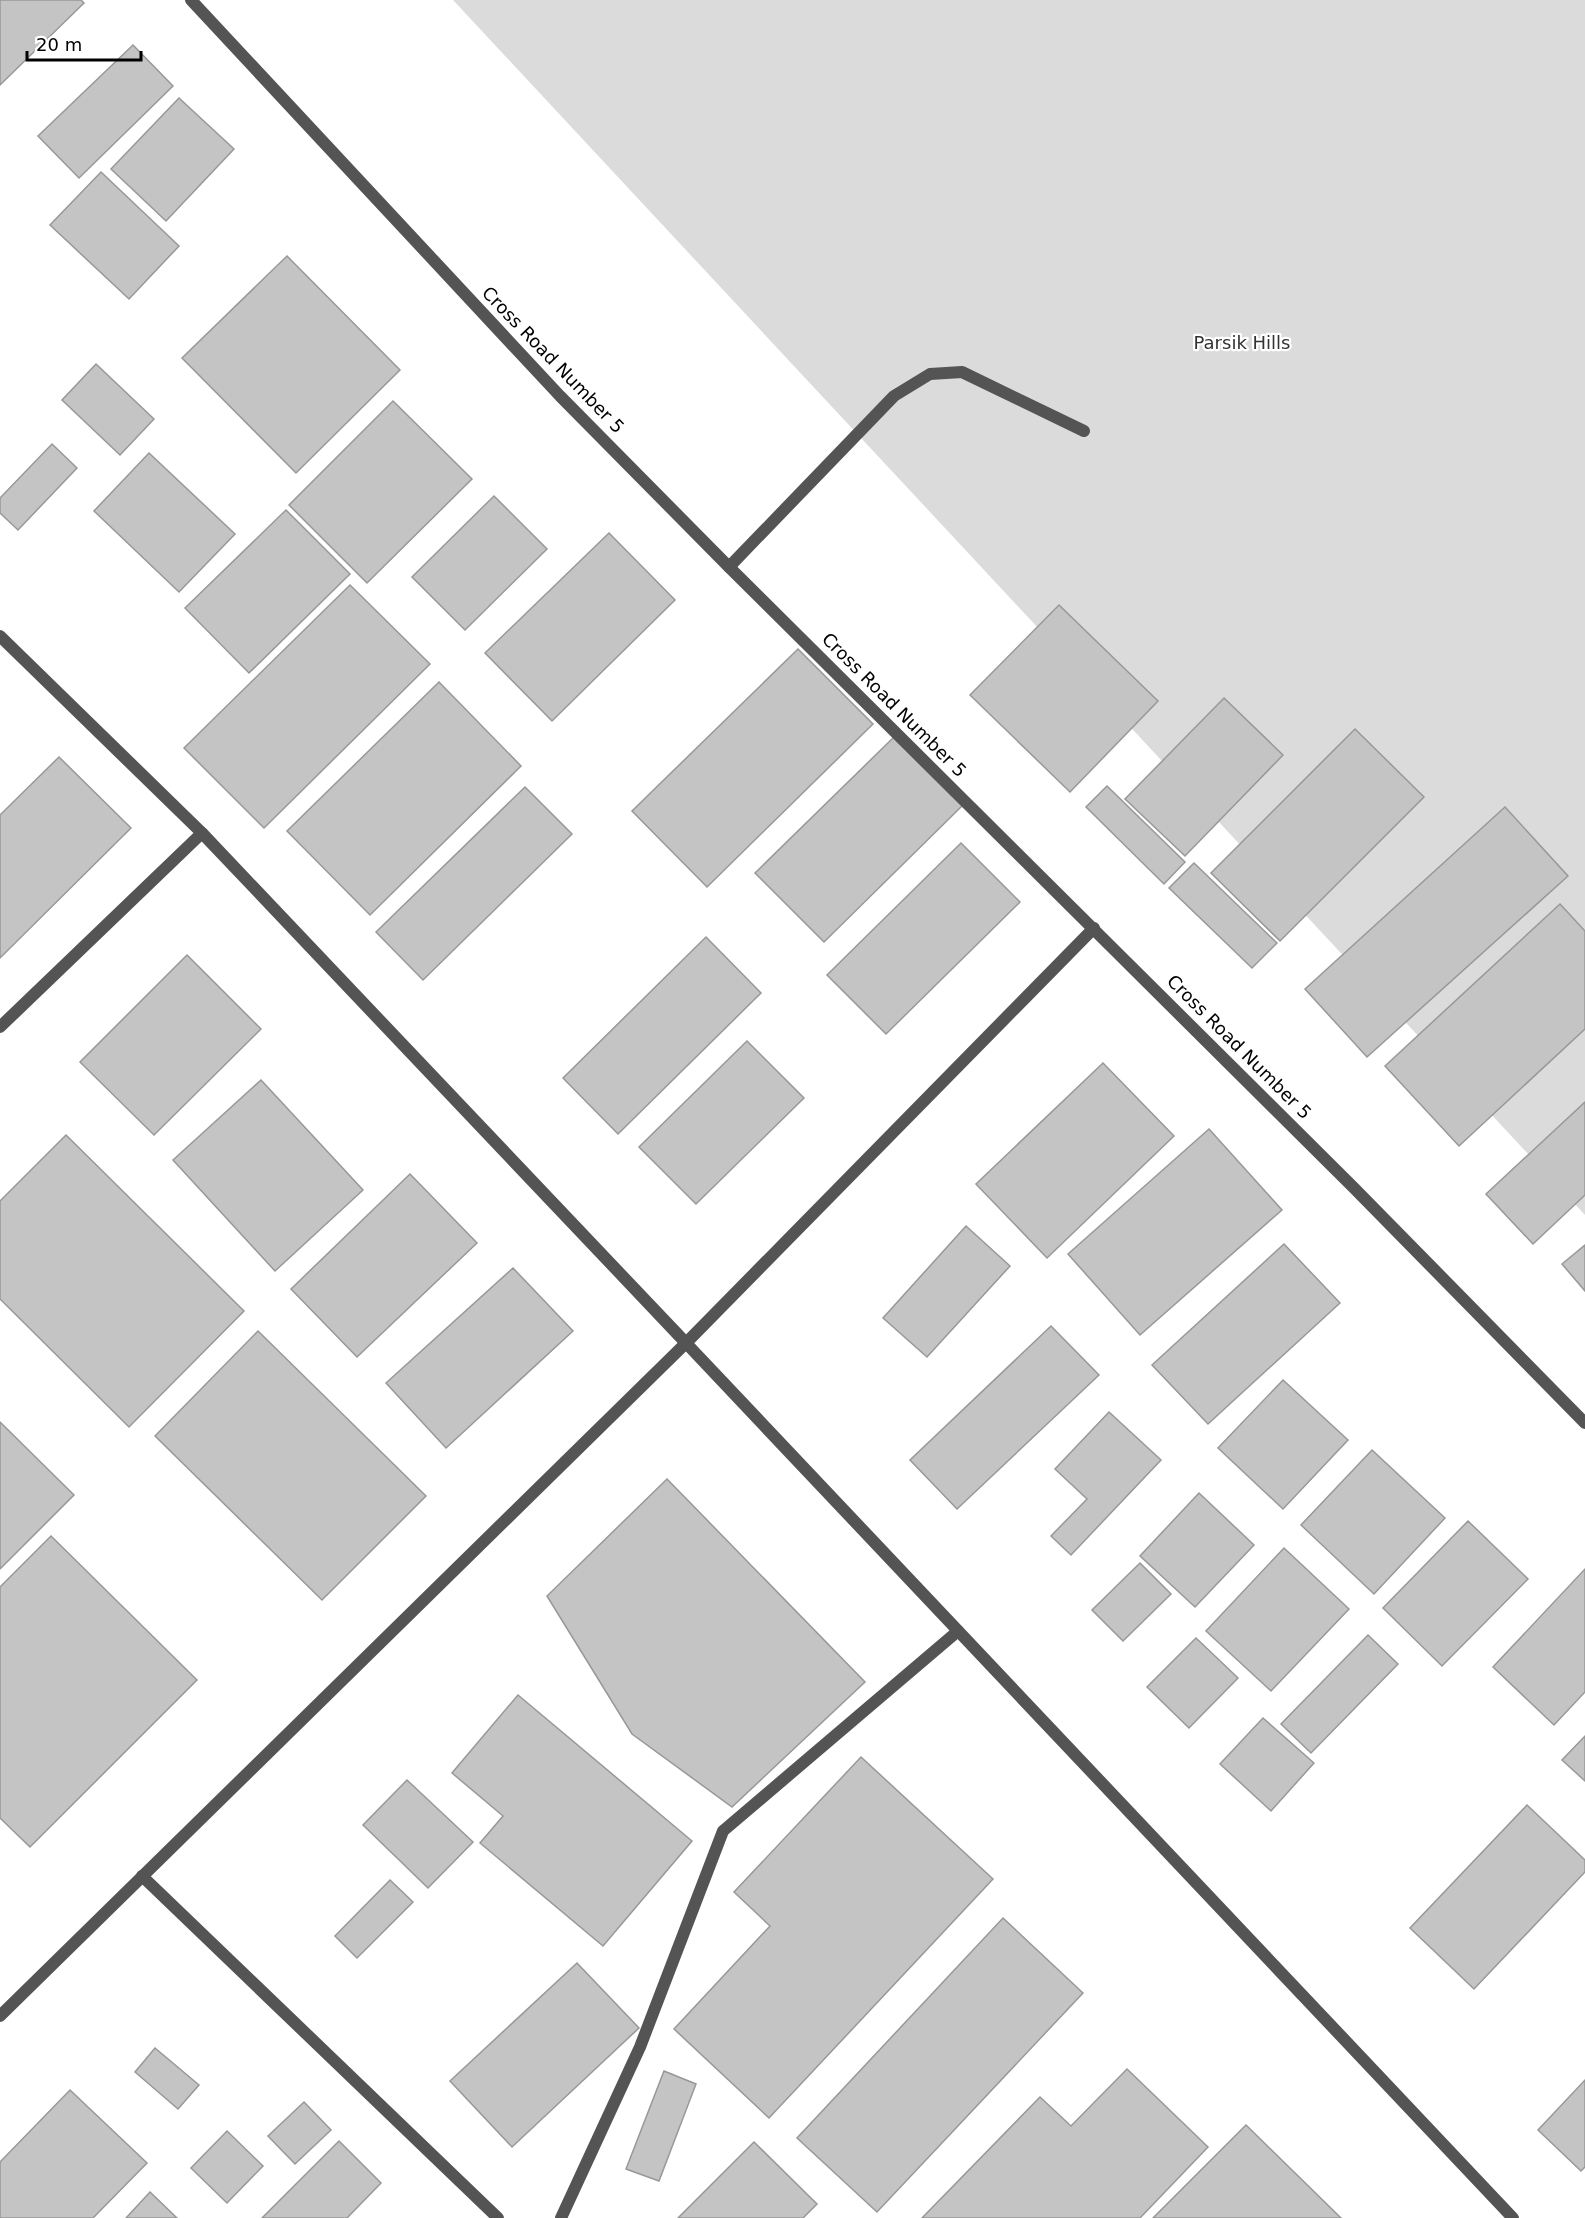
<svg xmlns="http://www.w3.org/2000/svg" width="1585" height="2218" font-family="'DejaVu Sans',sans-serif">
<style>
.green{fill:#dbdbdb}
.building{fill:#c4c4c4;stroke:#989898;stroke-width:1.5}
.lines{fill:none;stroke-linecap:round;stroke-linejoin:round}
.street{stroke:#545454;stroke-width:12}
.labels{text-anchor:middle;stroke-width:4.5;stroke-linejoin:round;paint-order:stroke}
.park-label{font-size:18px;fill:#323232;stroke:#fff}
.street-label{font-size:18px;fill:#000;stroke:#fff}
</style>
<rect width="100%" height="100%" fill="#fff"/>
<path class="green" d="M 453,0 L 1585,0 L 1585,1215 Z"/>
<g class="building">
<path d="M 0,0 L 81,0 L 84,3 L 0,85 Z"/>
<path d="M 133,45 L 173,86 L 79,178 L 38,136 Z"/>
<path d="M 179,98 L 234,149 L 166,221 L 111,169 Z"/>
<path d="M 101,172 L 179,246 L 129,299 L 50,225 Z"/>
<path d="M 287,256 L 400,370 L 296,473 L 182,358 Z"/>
<path d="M 96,364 L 154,419 L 120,455 L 62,400 Z"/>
<path d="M 393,401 L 472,479 L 367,583 L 289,505 Z"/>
<path d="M 52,444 L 77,468 L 18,530 L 0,513 L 0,498 Z"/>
<path d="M 149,453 L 235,534 L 179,592 L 94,511 Z"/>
<path d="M 494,496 L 547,549 L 465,630 L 412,577 Z"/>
<path d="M 286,510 L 350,574 L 249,673 L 185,608 Z"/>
<path d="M 609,533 L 675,600 L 552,721 L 485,653 Z"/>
<path d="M 350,585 L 430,664 L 264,828 L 184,748 Z"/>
<path d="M 1059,605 L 1158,701 L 1070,792 L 970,695 Z"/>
<path d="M 798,649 L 873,724 L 707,887 L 632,811 Z"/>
<path d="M 439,682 L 521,766 L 370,915 L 287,831 Z"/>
<path d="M 1224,698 L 1283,755 L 1185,856 L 1125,799 Z"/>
<path d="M 1355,729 L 1424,797 L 1280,941 L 1211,873 Z"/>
<path d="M 894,737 L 963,805 L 824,942 L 755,873 Z"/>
<path d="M 59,757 L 131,828 L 0,958 L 0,815 Z"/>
<path d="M 1107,786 L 1185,862 L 1164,884 L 1086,807 Z"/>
<path d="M 525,787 L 572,834 L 423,980 L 376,932 Z"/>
<path d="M 1505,807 L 1568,876 L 1367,1057 L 1305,989 Z"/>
<path d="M 961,843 L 1020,902 L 886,1034 L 827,975 Z"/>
<path d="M 1194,863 L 1277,943 L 1252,968 L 1169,888 Z"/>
<path d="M 1560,904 L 1585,931 L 1585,1029 L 1459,1146 L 1385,1066 Z"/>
<path d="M 706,937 L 761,993 L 618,1134 L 563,1078 Z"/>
<path d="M 187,955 L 261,1029 L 154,1135 L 80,1062 Z"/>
<path d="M 747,1041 L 804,1098 L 696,1204 L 639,1147 Z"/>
<path d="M 1103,1063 L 1174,1136 L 1047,1258 L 976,1184 Z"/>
<path d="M 261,1080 L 363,1190 L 275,1271 L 173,1160 Z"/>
<path d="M 1585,1102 L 1585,1195 L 1533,1244 L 1486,1194 Z"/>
<path d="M 1209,1129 L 1282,1210 L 1140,1335 L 1068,1254 Z"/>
<path d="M 66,1135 L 244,1311 L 129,1427 L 0,1299 L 0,1201 Z"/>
<path d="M 410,1174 L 477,1243 L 357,1357 L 291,1289 Z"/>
<path d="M 966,1226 L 1010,1266 L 927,1357 L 883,1318 Z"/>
<path d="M 1284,1244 L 1340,1303 L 1208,1424 L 1152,1365 Z"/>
<path d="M 1585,1245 L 1585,1291 L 1562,1264 Z"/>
<path d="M 513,1268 L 573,1331 L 446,1448 L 386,1383 Z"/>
<path d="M 1051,1326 L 1099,1375 L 957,1509 L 910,1460 Z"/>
<path d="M 258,1331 L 426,1496 L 322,1600 L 155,1436 Z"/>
<path d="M 1283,1380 L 1348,1440 L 1283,1509 L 1218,1448 Z"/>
<path d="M 1109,1412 L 1161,1460 L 1071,1555 L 1051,1536 L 1087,1499 L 1055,1469 Z"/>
<path d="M 0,1422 L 74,1495 L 0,1569 Z"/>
<path d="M 1372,1450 L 1445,1518 L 1374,1594 L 1301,1525 Z"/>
<path d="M 667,1479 L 865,1682 L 732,1807 L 632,1734 L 547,1596 Z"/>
<path d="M 1199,1493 L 1254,1545 L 1195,1607 L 1140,1556 Z"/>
<path d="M 1468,1521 L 1528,1579 L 1442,1666 L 1383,1608 Z"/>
<path d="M 51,1536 L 197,1680 L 30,1847 L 0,1818 L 0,1587 Z"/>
<path d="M 1284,1548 L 1349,1609 L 1271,1691 L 1206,1631 Z"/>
<path d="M 1140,1563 L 1171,1594 L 1123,1641 L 1092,1610 Z"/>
<path d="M 1585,1569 L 1585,1692 L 1554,1725 L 1493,1667 Z"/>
<path d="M 1368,1635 L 1398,1664 L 1311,1753 L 1281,1724 Z"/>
<path d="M 1196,1638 L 1238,1678 L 1189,1728 L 1147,1687 Z"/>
<path d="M 518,1695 L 692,1841 L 603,1946 L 480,1843 L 503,1816 L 452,1773 Z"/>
<path d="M 1263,1718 L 1314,1763 L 1271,1811 L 1220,1764 Z"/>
<path d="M 1585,1736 L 1585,1781 L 1562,1760 Z"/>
<path d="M 861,1757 L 993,1879 L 769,2118 L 674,2029 L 770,1926 L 734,1892 Z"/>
<path d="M 407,1780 L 473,1842 L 428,1888 L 363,1825 Z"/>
<path d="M 1527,1805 L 1585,1860 L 1585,1872 L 1474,1989 L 1410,1928 Z"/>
<path d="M 390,1880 L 413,1902 L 357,1958 L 335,1936 Z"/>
<path d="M 1003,1918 L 1083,1993 L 877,2212 L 797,2138 Z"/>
<path d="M 577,1963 L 639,2028 L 512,2147 L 450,2081 Z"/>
<path d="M 155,2048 L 199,2085 L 178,2109 L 135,2072 Z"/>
<path d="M 1127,2069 L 1208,2147 L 1140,2218 L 922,2218 L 1040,2097 L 1071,2126 Z"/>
<path d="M 664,2071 L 696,2084 L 659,2181 L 626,2169 Z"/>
<path d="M 1585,2080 L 1585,2167 L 1581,2171 L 1538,2130 Z"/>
<path d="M 70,2090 L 147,2163 L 93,2218 L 0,2218 L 0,2162 Z"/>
<path d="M 304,2102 L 331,2130 L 295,2164 L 268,2136 Z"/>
<path d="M 1246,2125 L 1341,2218 L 1153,2218 Z"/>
<path d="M 227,2131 L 263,2166 L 227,2203 L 191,2168 Z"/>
<path d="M 339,2141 L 381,2183 L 347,2218 L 262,2218 Z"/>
<path d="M 754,2142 L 817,2204 L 803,2218 L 678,2218 Z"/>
<path d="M 150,2192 L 177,2218 L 126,2218 Z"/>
</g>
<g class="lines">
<g class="street">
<path d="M 191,0 L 560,396 L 729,567 L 1354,1188 L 1585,1423"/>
<path d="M 729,567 L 894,396 L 930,374 L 962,372 L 1084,431"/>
<path d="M 0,636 L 202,833 L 0,1027"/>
<path d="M 1094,928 L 686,1343 L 1513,2218"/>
<path d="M 142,1876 L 498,2218"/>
<path d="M 0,2016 L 686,1343 L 202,833"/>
<path d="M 561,2218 L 640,2047 L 723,1831 L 958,1631"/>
</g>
</g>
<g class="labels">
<g class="park-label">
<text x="1242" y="349">Parsik Hills</text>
</g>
<g class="street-label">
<text transform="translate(553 360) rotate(46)" y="6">Cross Road Number 5</text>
<text transform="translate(894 705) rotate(45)" y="6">Cross Road Number 5</text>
<text transform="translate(1239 1047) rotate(45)" y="6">Cross Road Number 5</text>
</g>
</g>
<path d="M27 51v9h114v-9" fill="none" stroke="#000000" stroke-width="3"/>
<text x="36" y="51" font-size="18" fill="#000000" stroke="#ffffff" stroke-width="4.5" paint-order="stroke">20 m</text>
</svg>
